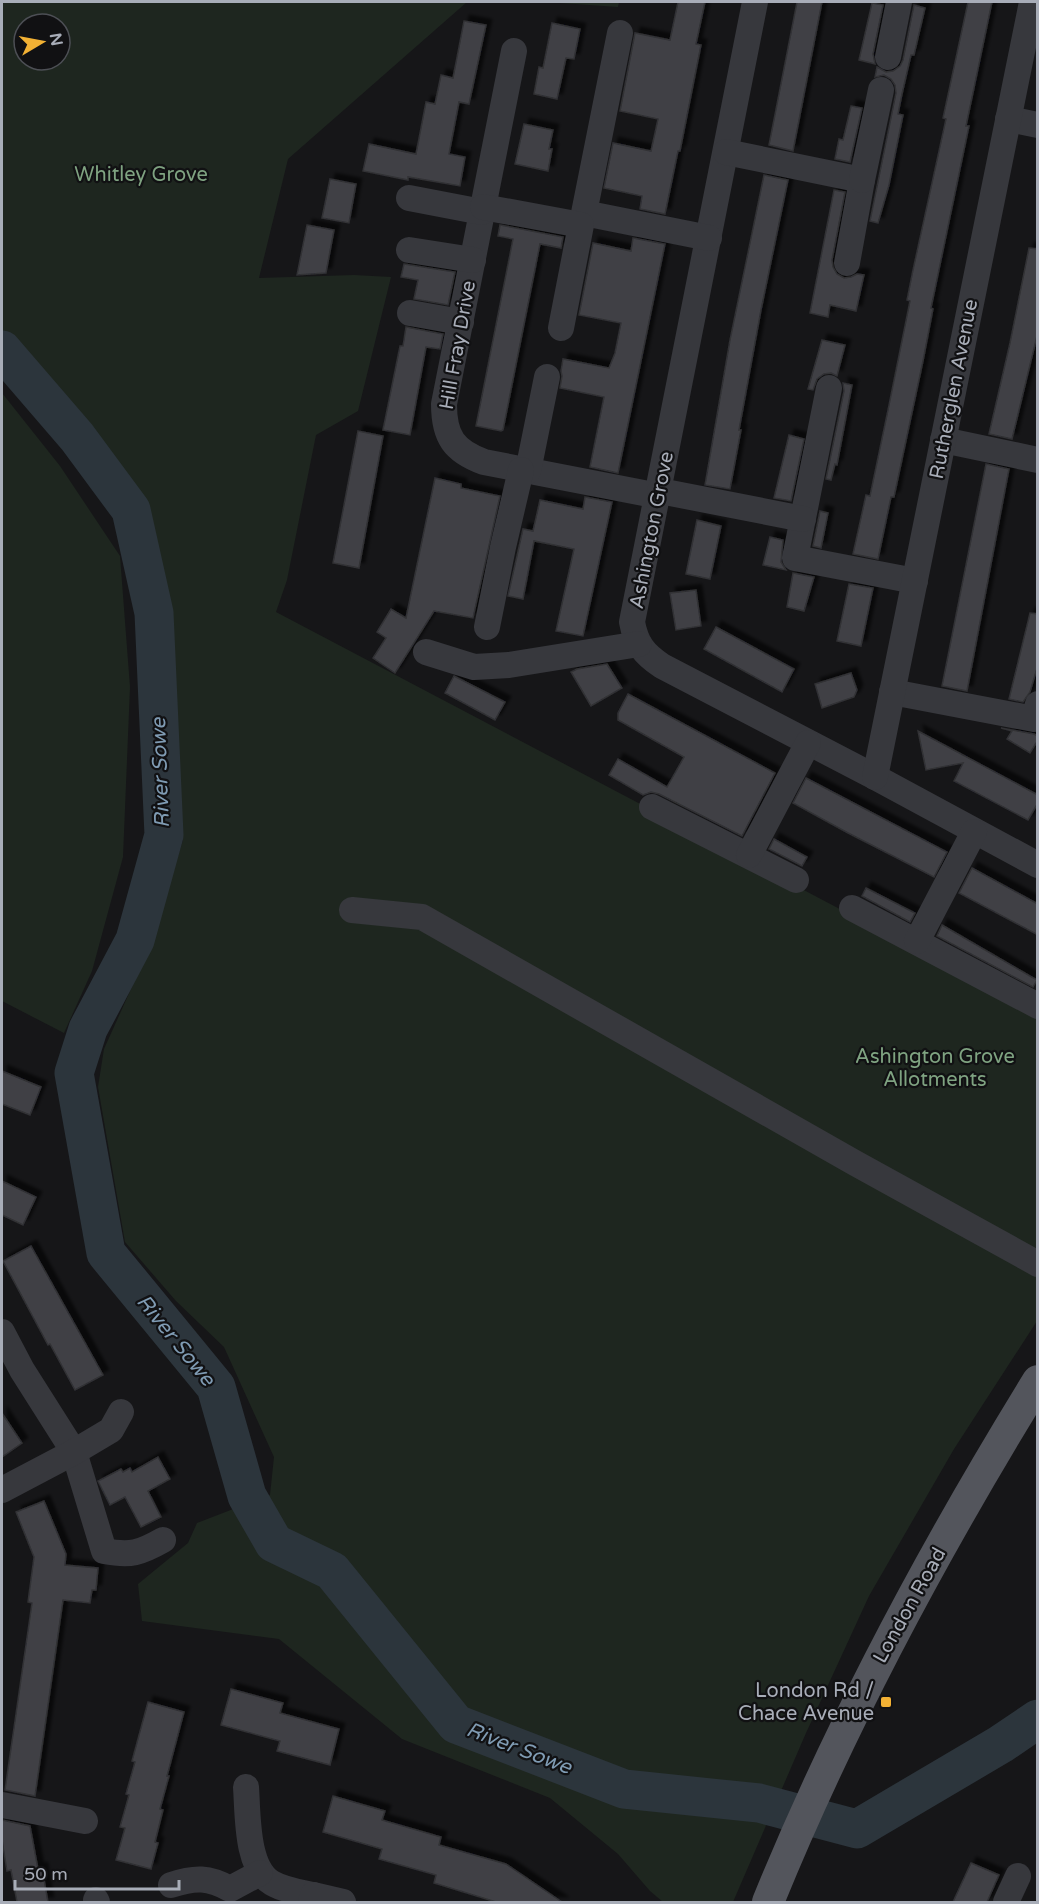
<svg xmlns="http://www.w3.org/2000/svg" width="1039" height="1904" font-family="'Varela Round',sans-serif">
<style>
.green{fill:#1e261f;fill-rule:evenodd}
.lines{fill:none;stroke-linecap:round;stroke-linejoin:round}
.river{stroke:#2c353c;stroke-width:39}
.building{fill:#404145;stroke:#303034;stroke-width:1.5;filter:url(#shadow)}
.minor{stroke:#37383d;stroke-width:26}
.major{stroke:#53555c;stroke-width:32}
.poi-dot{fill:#f2b134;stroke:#111113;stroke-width:2}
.labels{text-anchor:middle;stroke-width:4.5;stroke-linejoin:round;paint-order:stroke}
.park-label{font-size:20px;fill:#7fa381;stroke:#111113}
.street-label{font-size:20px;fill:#a8adb8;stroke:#111113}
.poi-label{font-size:20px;fill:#a8adb8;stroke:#111113;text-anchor:end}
.water-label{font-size:21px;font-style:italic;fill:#7f9bb3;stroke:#111113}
</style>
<defs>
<filter id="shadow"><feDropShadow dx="5.5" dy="-5.5" stdDeviation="1.5" flood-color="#0009"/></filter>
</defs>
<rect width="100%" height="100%" fill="#161618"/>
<g class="green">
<path d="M 2,2 L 467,2 L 288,159 L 259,278 L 354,275 L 391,277 L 358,411 L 316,435 L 287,580 L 276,612 L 1037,1013 L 1037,1321 L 954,1449 L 869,1596 L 806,1733 L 733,1902 L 663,1902 L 650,1891 L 618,1854 L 550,1798 L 402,1739 L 279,1639 L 142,1621 L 138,1584 L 188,1543 L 197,1523 L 270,1495 L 274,1457 L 224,1347 L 176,1301 L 125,1242 L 98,1087 L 104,1049 L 149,949 L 183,840 L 167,588 L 136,505 L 109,458 L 46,385 L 2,338 ZM 24,24 L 60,24 L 60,60 L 24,60 Z"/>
<path d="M 546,2 L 619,2 L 618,7 Z"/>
<path d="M 2,393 L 60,466 L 120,556 L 130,687 L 123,857 L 92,971 L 64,1033 L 2,1001 Z"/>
</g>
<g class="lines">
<path class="river" d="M 2,350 L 77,437 L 131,510 L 154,613 L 164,835 L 135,940 L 88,1029 L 74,1073 L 106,1253 L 216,1387 L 247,1496 L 274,1543 L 332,1571 L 456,1724 L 624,1789 L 759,1803 L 857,1829 L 1001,1744 L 1038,1719"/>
</g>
<g class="building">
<path d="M 678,2 L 705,2 L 696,44 L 701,45 L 680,151 L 678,151 L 665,214 L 640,209 L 642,196 L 604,188 L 613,143 L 651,151 L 658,119 L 620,111 L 635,33 L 670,40 Z"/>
<path d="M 797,2 L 822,2 L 793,151 L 769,145 Z"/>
<path d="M 968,2 L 992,2 L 966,126 L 969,126 L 931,308 L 933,309 L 923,361 L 894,497 L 891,497 L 878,559 L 853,554 L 866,495 L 870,496 L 888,410 L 910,301 L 907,300 L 913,270 L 946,119 L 943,118 Z"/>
<path d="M 872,3 L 883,5 L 873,54 L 875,64 L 859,60 Z"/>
<path d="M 914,5 L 925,8 L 914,55 L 911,55 L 902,94 L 898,114 L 903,115 L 889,185 L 878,223 L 870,221 L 896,93 L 895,85 L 891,79 L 884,75 L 875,77 L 877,67 L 886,72 L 893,71 L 900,66 L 903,60 Z"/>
<path d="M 464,21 L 486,25 L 469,104 L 459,102 L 449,154 L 465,157 L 460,186 L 408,177 L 408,180 L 363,171 L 369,144 L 416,154 L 426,102 L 435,104 L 441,75 L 453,78 Z"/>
<path d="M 552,23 L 580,29 L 574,59 L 566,58 L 557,99 L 534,94 L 539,67 L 543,68 Z"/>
<path d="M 851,106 L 862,108 L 850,162 L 835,159 L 839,139 L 843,140 Z"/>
<path d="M 524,124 L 553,130 L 549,149 L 552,149 L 548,171 L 515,164 Z"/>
<path d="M 764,175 L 788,180 L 761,310 L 739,430 L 741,430 L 730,489 L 705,485 L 730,340 Z"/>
<path d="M 330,179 L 356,184 L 349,223 L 322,218 Z"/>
<path d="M 834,190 L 845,192 L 832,260 L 833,267 L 837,274 L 844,278 L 851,277 L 857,274 L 864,275 L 856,311 L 830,305 L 828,317 L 810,313 Z"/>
<path d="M 307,225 L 334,230 L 326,273 L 297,275 Z"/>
<path d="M 500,225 L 563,237 L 561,248 L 540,244 L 503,430 L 501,431 L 476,426 L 513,239 L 498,236 Z"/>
<path d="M 633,238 L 665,244 L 618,473 L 590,467 L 604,397 L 560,388 L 562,376 L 561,371 L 563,359 L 609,368 L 615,353 L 621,323 L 579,315 L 593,243 L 631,251 Z"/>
<path d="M 1029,248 L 1038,249 L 1038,332 L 1012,439 L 989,434 L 1010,343 Z"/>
<path d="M 404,264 L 455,272 L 448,305 L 414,299 L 418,280 L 401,277 Z"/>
<path d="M 406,327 L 443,334 L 440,349 L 426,347 L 410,435 L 383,430 L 400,346 L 403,346 Z"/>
<path d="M 822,340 L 845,345 L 837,376 L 831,373 L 824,374 L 817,379 L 813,390 L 808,389 Z"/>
<path d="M 843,383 L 852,385 L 837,465 L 835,464 L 831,480 L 826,479 L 844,391 Z"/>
<path d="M 358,431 L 383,436 L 359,568 L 333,563 Z"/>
<path d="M 789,435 L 804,439 L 791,501 L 774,498 Z"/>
<path d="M 986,464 L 1009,469 L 967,691 L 942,686 Z"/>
<path d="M 435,478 L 461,484 L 461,488 L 500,496 L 473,618 L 434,611 L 395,673 L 373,658 L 386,638 L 377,632 L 391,609 L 406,618 Z"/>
<path d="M 585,497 L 612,502 L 583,636 L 556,631 L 574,549 L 534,541 L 523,599 L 508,596 L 523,529 L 533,531 L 540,500 L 583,509 Z"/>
<path d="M 820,511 L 828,513 L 821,548 L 813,546 Z"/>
<path d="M 697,520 L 721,526 L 710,579 L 686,574 Z"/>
<path d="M 770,537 L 783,540 L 781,562 L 786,570 L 763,565 Z"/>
<path d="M 793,573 L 814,577 L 804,611 L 787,607 Z"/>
<path d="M 849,584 L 873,588 L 861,646 L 837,641 Z"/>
<path d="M 696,590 L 701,626 L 676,630 L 670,593 Z"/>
<path d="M 1030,613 L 1038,614 L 1038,665 L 1030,692 L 1023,702 L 1009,699 Z"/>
<path d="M 716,627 L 794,669 L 782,692 L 704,649 Z"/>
<path d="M 607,664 L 622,688 L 591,706 L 571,672 L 577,669 Z"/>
<path d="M 851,673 L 857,690 L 854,697 L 822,708 L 815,684 Z"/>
<path d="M 454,676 L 505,702 L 495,720 L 445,693 Z"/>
<path d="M 628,694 L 775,773 L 742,836 L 659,794 L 651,792 L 643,795 L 609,775 L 618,759 L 667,787 L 684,757 L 618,720 L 618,713 Z"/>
<path d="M 1001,728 L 1034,734 L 1038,736 L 1038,740 L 1030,753 L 1007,739 L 1012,731 Z"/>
<path d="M 918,731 L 1038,795 L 1038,803 L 1028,820 L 954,781 L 963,763 L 926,770 Z"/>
<path d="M 806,778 L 947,852 L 934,877 L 848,833 L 793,803 Z"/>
<path d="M 774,839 L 807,857 L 802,866 L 769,849 Z"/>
<path d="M 972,868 L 1038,904 L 1038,935 L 959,893 Z"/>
<path d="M 866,888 L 915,913 L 910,922 L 862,896 Z"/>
<path d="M 942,925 L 1037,980 L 1033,987 L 937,936 Z"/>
<path d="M 2,1071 L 41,1087 L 30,1115 L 2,1104 Z"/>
<path d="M 2,1181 L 36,1197 L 23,1225 L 2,1215 Z"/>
<path d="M 31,1246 L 103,1375 L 75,1390 L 50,1344 L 48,1345 L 3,1261 Z"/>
<path d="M 2,1413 L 22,1443 L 2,1457 Z"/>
<path d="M 158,1457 L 170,1479 L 148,1491 L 161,1517 L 141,1527 L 125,1497 L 110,1505 L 98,1481 L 121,1469 L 123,1472 L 130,1468 L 132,1472 Z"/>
<path d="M 44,1501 L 66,1554 L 65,1565 L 98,1568 L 96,1590 L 92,1590 L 90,1603 L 63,1600 L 35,1796 L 5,1790 L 32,1603 L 28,1602 L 34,1557 L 16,1512 Z"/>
<path d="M 231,1689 L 283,1703 L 280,1713 L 339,1729 L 330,1765 L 277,1751 L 280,1741 L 221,1725 Z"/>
<path d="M 148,1702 L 184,1712 L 167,1776 L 169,1776 L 160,1809 L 163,1810 L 155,1842 L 158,1843 L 151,1869 L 116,1860 L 125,1828 L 120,1827 L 129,1795 L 126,1794 L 135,1762 L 132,1761 Z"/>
<path d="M 333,1796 L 385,1811 L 382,1820 L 441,1837 L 439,1845 L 506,1864 L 562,1902 L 496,1902 L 434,1883 L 436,1875 L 379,1859 L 382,1849 L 323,1832 Z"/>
<path d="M 2,1820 L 30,1826 L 38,1869 L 42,1868 L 48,1902 L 17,1902 L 11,1870 L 7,1871 L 2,1840 Z"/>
<path d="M 971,1863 L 999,1875 L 987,1902 L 953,1902 Z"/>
</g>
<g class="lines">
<g class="minor">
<path d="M 755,2 L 632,622 C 636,644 644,654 662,666 L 875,777 L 1038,865"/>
<path d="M 620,33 L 584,213 L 709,238"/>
<path d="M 514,51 L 444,404 C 444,437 454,451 484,462 L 659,496"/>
<path d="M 888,57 L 899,2"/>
<path d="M 1008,119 L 1038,125"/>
<path d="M 726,152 L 862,180 L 847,263"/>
<path d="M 862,180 L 881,90"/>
<path d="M 409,198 L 482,212"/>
<path d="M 483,207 L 581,225 L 561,328"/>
<path d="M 409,250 L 473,260"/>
<path d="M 410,313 L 461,322"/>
<path d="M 829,388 L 795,558 L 915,581"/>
<path d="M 943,440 L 1038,460"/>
<path d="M 528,471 L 547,377"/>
<path d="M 660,491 L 803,519"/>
<path d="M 487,627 L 503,547 L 521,470"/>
<path d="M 426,652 L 474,667 L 509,665 L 639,644"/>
<path d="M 892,692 L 1034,719 L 1038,704"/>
<path d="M 875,777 L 1032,2"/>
<path d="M 652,807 L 796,880"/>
<path d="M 749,855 L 808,743"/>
<path d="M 852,908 L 1038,1006"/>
<path d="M 352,910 L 422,917 L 855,1163 L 1038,1264"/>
<path d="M 917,941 L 974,832"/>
<path d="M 2,1332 L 22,1370 L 74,1452 L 104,1551 C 131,1556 140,1553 163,1540"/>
<path d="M 2,1490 L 74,1452 L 111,1430 L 121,1412"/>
<path d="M 246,1787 C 248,1815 246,1868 272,1883 C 284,1890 299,1892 313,1895"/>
<path d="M 2,1805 L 85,1821"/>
<path d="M 171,1885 C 195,1877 209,1877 230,1889 L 260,1873"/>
<path d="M 96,1900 L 97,1902"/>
<path d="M 311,1902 L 313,1895 L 343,1902"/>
<path d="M 1006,1902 L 1018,1876"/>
</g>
<path class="major" d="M 768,1902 C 842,1720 935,1548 1038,1381"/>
</g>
<rect class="poi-dot" x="880" y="1696" width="12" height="12" rx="3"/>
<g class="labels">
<g class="park-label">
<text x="141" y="181">Whitley Grove</text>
<text x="935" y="1063">Ashington Grove<tspan x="935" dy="23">Allotments</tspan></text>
</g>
<g class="street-label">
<text transform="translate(457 345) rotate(-80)" y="7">Hill Fray Drive</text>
<text transform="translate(953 389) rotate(-79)" y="7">Rutherglen Avenue</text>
<text transform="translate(651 530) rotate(-79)" y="7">Ashington Grove</text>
<text transform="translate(909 1605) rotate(-61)" y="7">London Road</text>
</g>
<g class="poi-label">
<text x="874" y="1697">London Rd /<tspan x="874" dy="23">Chace Avenue</tspan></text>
</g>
<g class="water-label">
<text transform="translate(160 773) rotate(-92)" y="7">River Sowe</text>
<text transform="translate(176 1340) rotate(51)" y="7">River Sowe</text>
<text transform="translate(519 1748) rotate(21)" y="7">River Sowe</text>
</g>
</g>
<rect width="1039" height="1904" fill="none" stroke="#a8adb8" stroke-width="6"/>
<g transform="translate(42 42) rotate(80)"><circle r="28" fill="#111113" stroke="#4d4f55" stroke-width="1.5"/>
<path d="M0-4.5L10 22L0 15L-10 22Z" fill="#f2b134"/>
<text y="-9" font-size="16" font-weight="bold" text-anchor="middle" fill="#a8adb8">N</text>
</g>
<path d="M15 1880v9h164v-9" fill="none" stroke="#a8adb8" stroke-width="3"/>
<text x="24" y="1880" font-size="18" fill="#a8adb8" stroke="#111113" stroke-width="4.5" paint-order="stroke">50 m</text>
</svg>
